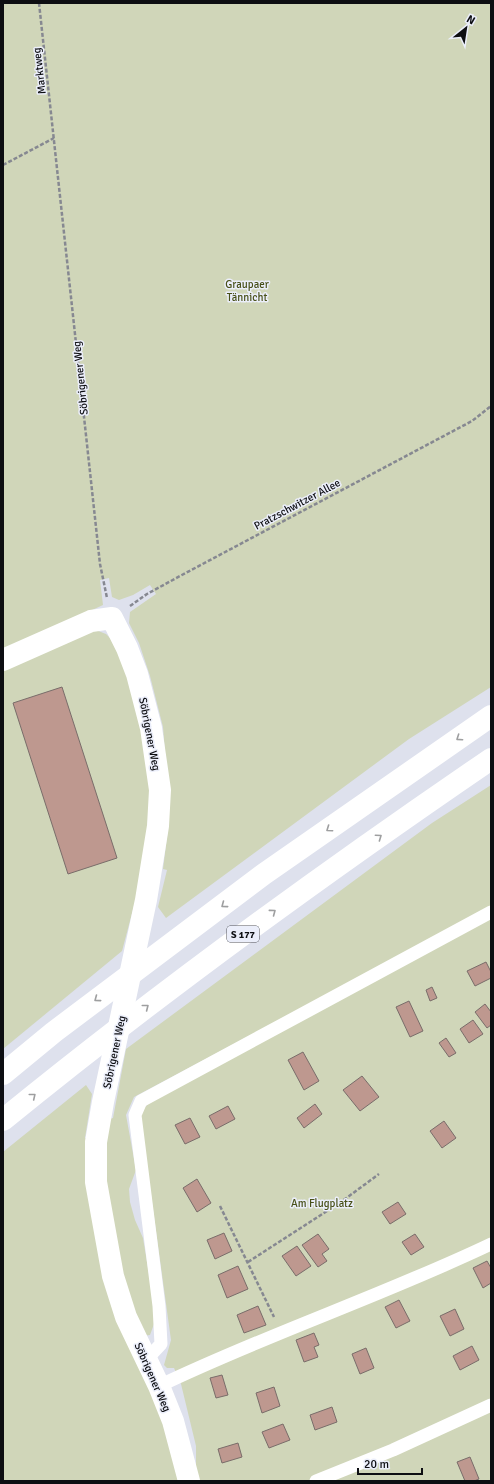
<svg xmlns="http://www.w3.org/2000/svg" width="494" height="1484" font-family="Signika,sans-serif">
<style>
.green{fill:#d0d6b9}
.building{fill:#be988f;stroke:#796d6a}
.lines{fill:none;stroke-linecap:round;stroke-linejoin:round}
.path{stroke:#868891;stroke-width:2.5;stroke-dasharray:4 2;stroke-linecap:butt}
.lane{stroke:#fff;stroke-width:13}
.street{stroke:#fff;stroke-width:22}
.highway{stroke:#fff;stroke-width:22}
.oneway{stroke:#9e9fa0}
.labels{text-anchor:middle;stroke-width:3;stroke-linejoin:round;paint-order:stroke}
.shield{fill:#ebeefa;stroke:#505158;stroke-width:1}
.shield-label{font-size:10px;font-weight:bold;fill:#0d0e12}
.street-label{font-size:11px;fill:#0d0e12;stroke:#ebeefa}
.park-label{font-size:11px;fill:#485018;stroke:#ebeefa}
</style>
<rect width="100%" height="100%" fill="#dee1ed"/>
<g class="green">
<path d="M 3,3 L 491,3 L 491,687 L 409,739 L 166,918 L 158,907 L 167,870 L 163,869 L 168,829 L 168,790 L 163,727 L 150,676 L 139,643 L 129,623 L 130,612 L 156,594 L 150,585 L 133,595 L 119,600 L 112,597 L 109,578 L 100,580 L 103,605 L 3,651 Z"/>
<path d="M 93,629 L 106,634 L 119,647 L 133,680 L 151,788 L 143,872 L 122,951 L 3,1049 L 3,666 Z"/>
<path d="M 491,785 L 491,1481 L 196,1481 L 196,1446 L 181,1384 L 174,1368 L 167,1368 L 164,1365 L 171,1340 L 140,1115 L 145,1107 L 151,1101 L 371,971 L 134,1097 L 126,1115 L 136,1170 L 129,1189 L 130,1202 L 135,1220 L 143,1238 L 154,1304 L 154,1324 L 150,1335 L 142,1336 L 121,1273 L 106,1184 L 105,1143 L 109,1119 L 113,1118 L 126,1049 L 432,823 Z"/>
<path d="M 86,1085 L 92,1094 L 85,1138 L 89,1139 L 89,1178 L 166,1427 L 178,1481 L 3,1481 L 3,1152 Z"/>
</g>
<g class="building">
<path d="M 62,687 L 117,858 L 68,874 L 13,703 Z"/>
<path d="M 486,962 L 491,972 L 491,978 L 475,986 L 467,971 Z"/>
<path d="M 432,987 L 437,998 L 430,1001 L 426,990 Z"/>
<path d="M 409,1001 L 423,1031 L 410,1037 L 396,1007 Z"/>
<path d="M 485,1004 L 491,1012 L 491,1025 L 487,1028 L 475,1012 Z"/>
<path d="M 473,1020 L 483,1034 L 469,1043 L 460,1029 Z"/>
<path d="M 446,1038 L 456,1053 L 449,1057 L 439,1043 Z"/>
<path d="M 303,1052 L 319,1081 L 304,1090 L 288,1060 Z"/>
<path d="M 362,1076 L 379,1097 L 360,1111 L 343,1090 Z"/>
<path d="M 315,1104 L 322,1114 L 304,1128 L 297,1118 Z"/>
<path d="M 228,1106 L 235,1119 L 216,1129 L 209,1116 Z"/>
<path d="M 190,1118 L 200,1137 L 185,1144 L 175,1125 Z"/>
<path d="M 444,1121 L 456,1138 L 442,1148 L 430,1131 Z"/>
<path d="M 197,1179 L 211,1203 L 197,1212 L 183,1188 Z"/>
<path d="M 398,1202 L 406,1214 L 390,1224 L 382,1212 Z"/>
<path d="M 224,1233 L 232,1251 L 215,1259 L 207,1240 Z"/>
<path d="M 318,1234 L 329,1249 L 322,1254 L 327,1261 L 318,1267 L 302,1245 Z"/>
<path d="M 415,1234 L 424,1247 L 411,1255 L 402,1242 Z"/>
<path d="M 297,1246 L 311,1266 L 296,1276 L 282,1256 Z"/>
<path d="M 487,1261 L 491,1268 L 491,1283 L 483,1288 L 473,1268 Z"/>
<path d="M 238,1266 L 248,1289 L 227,1298 L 218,1275 Z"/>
<path d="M 399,1300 L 410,1321 L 396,1328 L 385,1307 Z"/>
<path d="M 258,1306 L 266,1325 L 244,1333 L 237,1315 Z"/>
<path d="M 455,1309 L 464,1329 L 450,1336 L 440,1316 Z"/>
<path d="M 314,1333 L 319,1345 L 314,1347 L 318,1357 L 304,1362 L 296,1340 Z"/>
<path d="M 472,1346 L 479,1360 L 460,1370 L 453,1356 Z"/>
<path d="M 366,1348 L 374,1368 L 360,1374 L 352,1354 Z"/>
<path d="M 222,1375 L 228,1395 L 216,1398 L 210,1378 Z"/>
<path d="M 274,1387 L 280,1406 L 262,1413 L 256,1393 Z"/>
<path d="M 332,1407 L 337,1422 L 315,1430 L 310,1415 Z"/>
<path d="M 283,1424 L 290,1440 L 269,1448 L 262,1432 Z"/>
<path d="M 238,1443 L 242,1457 L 222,1463 L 218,1449 Z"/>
<path d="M 470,1457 L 479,1479 L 474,1481 L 465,1481 L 457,1462 Z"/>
</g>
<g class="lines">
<g class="path">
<path d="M 39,3 L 100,564 L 107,598"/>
<path d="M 3,165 L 54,138"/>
<path d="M 130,606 L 147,594 L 180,576 L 472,421 L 491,406"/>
<path d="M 220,1206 L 274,1317"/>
<path d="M 248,1262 L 341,1202 L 379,1174"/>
</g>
<g class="lane">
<path d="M 146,1360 L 161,1344 L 159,1306 L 135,1115 L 141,1101 L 491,912"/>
<path d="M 159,1386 C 267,1334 382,1296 491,1244"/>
<path d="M 316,1481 L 393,1450 L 491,1405"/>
</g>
<path class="street" d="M 3,660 L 91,621 L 112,618 L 127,648 L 137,674 L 151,728 L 160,790 L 158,826 L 146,900 L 103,1102 L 96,1142 L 96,1182 L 113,1276 L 126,1317 L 159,1386 L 173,1421 L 189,1481"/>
<g class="highway">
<path d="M 3,1074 L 54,1032 L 264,874 L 491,716"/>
<path d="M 3,1120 C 160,992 324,873 491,759"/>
</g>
</g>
<defs><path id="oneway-chevron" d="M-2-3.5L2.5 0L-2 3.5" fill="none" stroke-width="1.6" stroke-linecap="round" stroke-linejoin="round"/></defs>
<g class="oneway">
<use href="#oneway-chevron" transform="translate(459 738) rotate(146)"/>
<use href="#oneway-chevron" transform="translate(329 829) rotate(145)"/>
<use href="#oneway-chevron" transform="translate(379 837) rotate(-35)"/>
<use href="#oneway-chevron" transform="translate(224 905) rotate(143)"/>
<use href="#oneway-chevron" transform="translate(273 912) rotate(-37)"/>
<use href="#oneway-chevron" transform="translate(97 999) rotate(143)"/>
<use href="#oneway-chevron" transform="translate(146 1007) rotate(-38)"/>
<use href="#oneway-chevron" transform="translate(33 1096) rotate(-39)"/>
</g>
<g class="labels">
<rect class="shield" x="227" y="926" width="32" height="16" rx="3"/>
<g class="shield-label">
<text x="243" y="938">S 177</text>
</g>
<g class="street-label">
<text transform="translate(39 71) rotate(-97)" y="4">Marktweg</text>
<text transform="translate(80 378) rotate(-96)" y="4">Söbrigener Weg</text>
<text transform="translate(297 504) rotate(-28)" y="4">Pratzschwitzer Allee</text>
<text transform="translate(150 734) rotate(79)" y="4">Söbrigener Weg</text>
<text transform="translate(114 1052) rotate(-78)" y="4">Söbrigener Weg</text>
<text transform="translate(153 1377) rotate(66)" y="4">Söbrigener Weg</text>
</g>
<g class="park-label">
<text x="247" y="288">Graupaer<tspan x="247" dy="13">Tännicht</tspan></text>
<text x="322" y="1207">Am Flugplatz</text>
</g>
</g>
<rect width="494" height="1484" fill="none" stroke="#0d0e12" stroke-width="8"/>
<g transform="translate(466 28) rotate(30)" stroke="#ebeefa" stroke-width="3" paint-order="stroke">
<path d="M0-3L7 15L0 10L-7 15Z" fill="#0d0e12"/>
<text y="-6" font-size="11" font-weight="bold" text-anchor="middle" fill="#0d0e12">N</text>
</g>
<path d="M358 1468v6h64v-6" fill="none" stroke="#0d0e12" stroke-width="2"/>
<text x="364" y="1468" font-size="12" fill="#0d0e12" stroke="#ebeefa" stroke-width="3" paint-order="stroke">20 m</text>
</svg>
